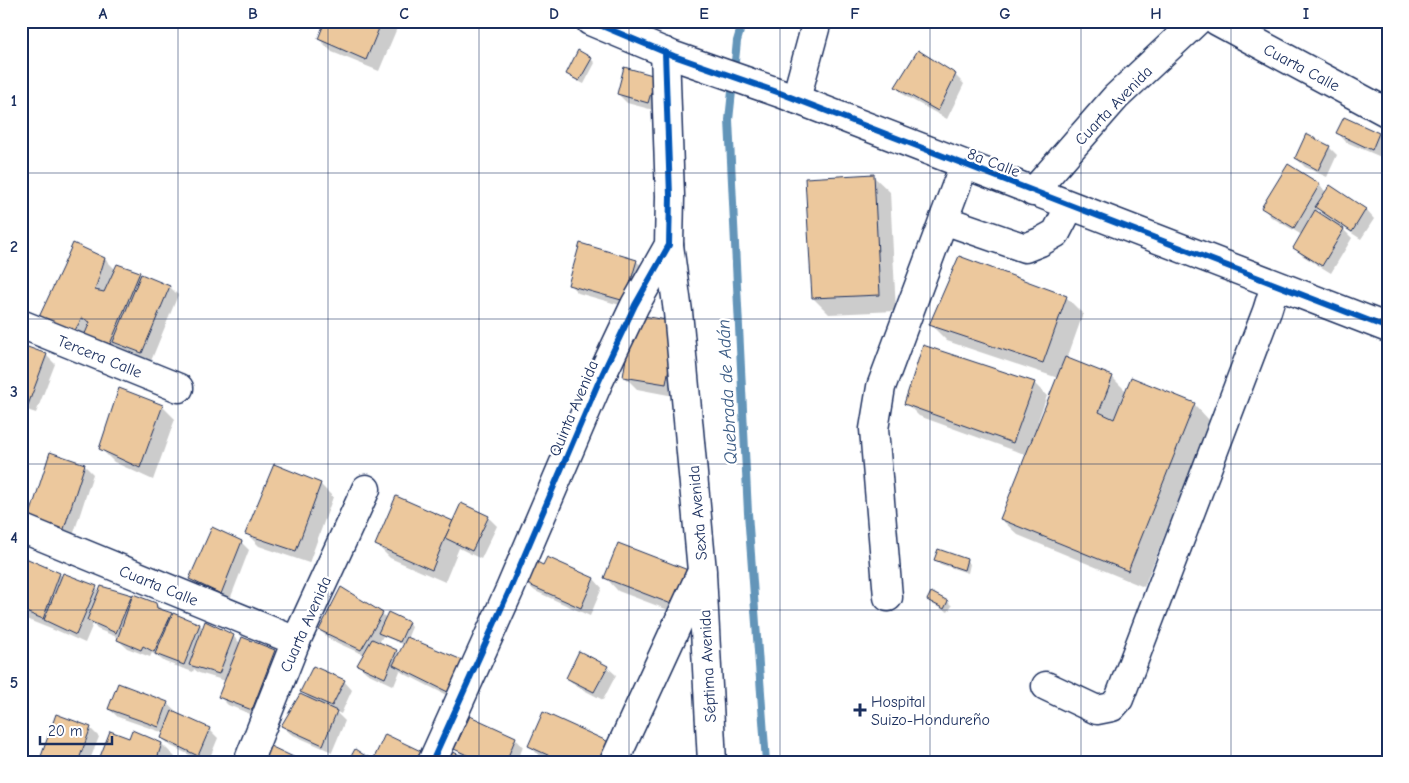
<svg xmlns="http://www.w3.org/2000/svg" width="1409" height="783" font-family="'Comic Neue',sans-serif">
<style>
.shadow{fill:#0003;fill-rule:evenodd}
.lines{fill:none;stroke-linecap:round;stroke-linejoin:round}
.stream{stroke:#6495b9;stroke-width:8}
.building{fill:#ecc89d;stroke:#1b2f5e}
.minor-casing{stroke:#1b2f5e;stroke-width:31}
.minor{stroke:#fff;stroke-width:28}
.cycleway-casing{stroke:#fff;stroke-width:9}
.cycleway{stroke:#0057b8;stroke-width:6}
.grid{fill:none;stroke:#1b2f5e;stroke-width:1;stroke-opacity:0.55}
.poi-dot{fill:#1b2f5e;stroke:#fff;stroke-width:2}
.labels{text-anchor:middle;stroke-width:4.5;stroke-linejoin:round;paint-order:stroke}
.street-label{font-size:16px;fill:#1b2f5e;stroke:#fff}
.poi-label{font-size:16px;fill:#1b2f5e;stroke:#fff;text-anchor:start}
.water-label{font-size:18px;font-style:italic;fill:#395a84;stroke:#fff}
.neatline{fill:none;stroke:#1b2f5e;stroke-width:2}
.grid-label{font-size:16px;text-anchor:middle;font-weight:bold;fill:#1b2f5e}
</style>
<rect width="100%" height="100%" fill="#fff"/>
<filter id="ink" filterUnits="userSpaceOnUse"><feTurbulence type="fractalNoise" baseFrequency=".02" numOctaves="2"/><feDisplacementMap in="SourceGraphic" scale="10" xChannelSelector="R" yChannelSelector="G"/><feConvolveMatrix kernelMatrix="1 2 1 2 8 2 1 2 1" color-interpolation-filters="sRGB"/></filter>
<g filter="url(#ink)">
<g class="shadow">
<path d="M 327,21 L 400,21 L 379,71 L 332,52 L 319,39 Z"/>
<path d="M 591,59 L 595,63 L 584,84 L 572,78 L 568,74 Z"/>
<path d="M 955,75 L 964,84 L 947,119 L 905,96 L 896,87 Z"/>
<path d="M 655,77 L 657,111 L 627,103 L 618,94 Z"/>
<path d="M 1344,119 L 1379,134 L 1387,143 L 1381,157 L 1346,142 L 1338,133 Z"/>
<path d="M 1329,147 L 1337,155 L 1327,177 L 1305,167 L 1296,158 Z"/>
<path d="M 873,176 L 890,192 L 896,311 L 829,314 L 813,298 Z"/>
<path d="M 1319,185 L 1326,192 L 1330,186 L 1366,210 L 1374,219 L 1361,239 L 1344,228 L 1343,229 L 1352,238 L 1331,273 L 1303,256 L 1294,248 L 1302,235 L 1271,217 L 1263,208 ZM 1318,209 L 1328,219 L 1316,213 Z"/>
<path d="M 74,244 L 105,259 L 116,270 L 139,273 L 141,276 L 170,287 L 178,295 L 151,361 L 125,351 L 123,356 L 53,329 Z"/>
<path d="M 636,261 L 645,269 L 634,309 L 578,293 L 570,285 Z"/>
<path d="M 1066,297 L 1083,314 L 1067,359 L 1112,377 L 1127,392 L 1194,404 L 1210,421 L 1144,587 L 1018,535 L 1001,519 L 1027,455 L 919,416 L 906,403 L 1034,383 L 1047,396 L 1038,421 L 1040,422 L 1058,378 L 947,341 L 931,325 Z"/>
<path d="M 676,323 L 679,397 L 637,389 L 624,376 Z"/>
<path d="M 22,347 L 46,355 L 55,364 L 36,413 L 21,408 L 21,350 Z"/>
<path d="M 120,390 L 163,407 L 175,419 L 153,480 L 114,462 L 101,449 Z"/>
<path d="M 84,465 L 93,474 L 72,539 L 39,526 Z"/>
<path d="M 320,484 L 333,497 L 309,563 L 259,546 L 246,533 Z"/>
<path d="M 488,517 L 497,526 L 481,559 L 459,548 L 445,582 L 390,558 L 377,545 L 454,523 Z"/>
<path d="M 241,542 L 249,550 L 229,602 L 199,587 L 190,579 Z"/>
<path d="M 21,558 L 59,574 L 63,577 L 96,587 L 100,592 L 131,596 L 133,598 L 156,604 L 163,611 L 200,625 L 204,629 L 233,636 L 241,644 L 274,651 L 283,660 L 260,718 L 228,705 L 220,697 L 226,681 L 199,673 L 194,669 L 193,672 L 165,662 L 152,653 L 150,657 L 127,648 L 118,640 L 119,638 L 97,629 L 93,624 L 85,643 L 56,630 L 56,631 L 21,617 Z"/>
<path d="M 936,560 L 966,560 L 970,564 L 968,573 L 940,564 Z"/>
<path d="M 544,566 L 594,579 L 602,588 L 590,616 L 535,591 L 526,583 Z"/>
<path d="M 687,571 L 687,617 L 618,591 L 606,578 Z"/>
<path d="M 932,593 L 948,602 L 952,606 L 948,612 L 932,604 L 928,600 Z"/>
<path d="M 382,614 L 386,618 L 408,623 L 412,627 L 407,639 L 462,703 L 403,673 L 400,671 L 394,686 L 367,673 L 358,665 L 364,655 L 329,639 L 320,630 ZM 383,636 L 405,645 L 400,654 L 396,651 L 379,643 Z"/>
<path d="M 607,667 L 616,675 L 603,700 L 576,686 L 567,678 Z"/>
<path d="M 344,681 L 352,690 L 341,714 L 335,711 L 345,721 L 332,752 L 291,734 L 282,726 L 310,699 L 302,691 Z"/>
<path d="M 167,703 L 176,711 L 175,714 L 209,729 L 218,738 L 208,762 L 204,762 L 171,746 L 162,738 L 164,733 L 118,717 L 109,709 Z"/>
<path d="M 57,716 L 90,728 L 99,737 L 89,762 L 40,762 Z"/>
<path d="M 133,732 L 162,744 L 175,757 L 173,762 L 100,762 L 130,740 Z"/>
<path d="M 515,738 L 523,747 L 517,762 L 443,762 L 465,758 L 456,749 Z"/>
<path d="M 530,746 L 618,762 L 549,762 L 542,759 Z"/>
</g>
<g class="lines">
<g class="stream">
<path d="M 734,71 L 737,41 L 743,21"/>
<path d="M 733,82 L 729,120 L 748,513 L 766,762"/>
</g>
</g>
<g class="building">
<path d="M 325,21 L 382,21 L 366,60 L 318,39 Z"/>
<path d="M 578,50 L 592,58 L 579,81 L 566,74 Z"/>
<path d="M 918,50 L 956,74 L 938,111 L 895,87 Z"/>
<path d="M 624,67 L 656,76 L 648,103 L 617,94 Z"/>
<path d="M 1344,117 L 1379,133 L 1372,150 L 1336,133 Z"/>
<path d="M 1306,134 L 1330,146 L 1318,170 L 1295,158 Z"/>
<path d="M 1288,164 L 1320,184 L 1294,228 L 1261,208 Z"/>
<path d="M 874,174 L 880,295 L 812,298 L 805,178 Z"/>
<path d="M 1330,185 L 1366,209 L 1352,232 L 1315,207 Z"/>
<path d="M 1315,210 L 1344,229 L 1322,266 L 1293,248 Z"/>
<path d="M 73,243 L 105,258 L 95,290 L 104,292 L 117,264 L 140,272 L 110,344 L 84,336 L 90,322 L 82,318 L 74,332 L 39,317 L 62,268 Z"/>
<path d="M 580,243 L 637,260 L 625,301 L 568,285 Z"/>
<path d="M 959,256 L 1067,296 L 1043,363 L 929,325 Z"/>
<path d="M 141,274 L 170,286 L 142,353 L 113,342 Z"/>
<path d="M 633,314 L 677,322 L 666,384 L 623,377 Z"/>
<path d="M 22,345 L 47,354 L 28,405 L 21,403 Z"/>
<path d="M 923,345 L 1035,382 L 1013,443 L 904,404 Z"/>
<path d="M 1065,357 L 1113,376 L 1099,412 L 1114,419 L 1131,377 L 1195,403 L 1128,571 L 1000,519 Z"/>
<path d="M 119,388 L 163,405 L 140,468 L 99,449 Z"/>
<path d="M 50,452 L 85,464 L 63,532 L 29,518 Z"/>
<path d="M 274,464 L 321,483 L 296,551 L 245,534 Z"/>
<path d="M 396,496 L 453,521 L 445,538 L 432,570 L 375,545 Z"/>
<path d="M 461,503 L 489,516 L 472,551 L 445,538 Z"/>
<path d="M 212,527 L 242,541 L 221,594 L 189,579 Z"/>
<path d="M 618,543 L 688,570 L 674,605 L 604,578 Z"/>
<path d="M 938,549 L 967,559 L 964,570 L 934,560 Z"/>
<path d="M 21,556 L 60,573 L 43,619 L 21,610 Z"/>
<path d="M 547,557 L 594,578 L 581,608 L 525,583 L 535,561 L 543,565 Z"/>
<path d="M 63,573 L 97,586 L 76,635 L 44,620 Z"/>
<path d="M 101,586 L 132,595 L 116,633 L 87,620 Z"/>
<path d="M 341,587 L 383,613 L 361,650 L 319,630 Z"/>
<path d="M 931,592 L 948,601 L 944,609 L 927,600 Z"/>
<path d="M 133,594 L 156,603 L 157,608 L 172,613 L 154,652 L 143,646 L 141,650 L 117,640 Z"/>
<path d="M 388,612 L 409,622 L 400,642 L 378,633 Z"/>
<path d="M 173,613 L 200,624 L 184,665 L 155,654 Z"/>
<path d="M 205,621 L 234,635 L 219,674 L 189,665 Z"/>
<path d="M 242,637 L 275,650 L 252,710 L 218,697 Z"/>
<path d="M 407,637 L 467,662 L 454,695 L 393,665 Z"/>
<path d="M 372,639 L 397,650 L 385,678 L 357,665 Z"/>
<path d="M 579,651 L 608,666 L 594,692 L 566,678 Z"/>
<path d="M 313,666 L 345,680 L 332,706 L 300,692 Z"/>
<path d="M 118,683 L 168,702 L 159,727 L 108,709 Z"/>
<path d="M 300,694 L 337,711 L 323,745 L 281,726 Z"/>
<path d="M 172,711 L 210,728 L 198,756 L 161,738 Z"/>
<path d="M 543,712 L 609,742 L 600,762 L 563,762 L 528,746 Z"/>
<path d="M 56,714 L 91,727 L 78,762 L 39,762 Z"/>
<path d="M 470,716 L 516,737 L 506,762 L 482,762 L 454,749 Z"/>
<path d="M 132,730 L 162,743 L 156,762 L 98,762 L 110,731 L 129,738 Z"/>
<path d="M 385,734 L 429,755 L 426,762 L 382,762 L 374,758 Z"/>
<path d="M 268,745 L 304,762 L 261,762 Z"/>
<path d="M 355,749 L 364,755 L 378,762 L 348,762 Z"/>
<path d="M 447,749 L 466,758 L 465,762 L 442,762 Z"/>
</g>
<g class="lines">
<g class="minor-casing">
<g id="minor">
<path d="M 590,21 L 674,56 L 780,93 L 1388,328"/>
<path d="M 1217,21 L 1388,113"/>
<path d="M 796,99 L 817,21"/>
<path d="M 1033,192 L 1116,97 L 1197,21"/>
<path d="M 944,220 L 1025,248 L 1040,242 L 1056,233 L 1070,206"/>
<path d="M 21,324 L 179,388"/>
<path d="M 21,528 L 296,641"/>
<path d="M 702,574 L 712,762"/>
<path d="M 888,597 L 874,429 L 881,387 L 964,165"/>
<path d="M 1046,686 L 1097,710 L 1112,707 L 1119,699 L 1267,311 L 1275,285"/>
<path d="M 248,762 L 296,641 L 366,489"/>
<path d="M 432,762 L 510,589 L 599,381 L 635,305 L 669,245 L 670,196 L 665,52"/>
<path d="M 614,762 L 702,571 L 678,312 L 669,245"/>
</g>
</g>
<use href="#minor" class="minor"/>
<g class="cycleway-casing">
<g id="cycleway">
<path d="M 590,21 L 674,56 L 780,93 L 1388,328"/>
<path d="M 432,762 L 510,589 L 599,381 L 635,305 L 669,245 L 670,196 L 665,52"/>
</g>
</g>
<use href="#cycleway" class="cycleway"/>
</g>
</g>
<path class="grid" d="M 178,21 L 178,762M 328,21 L 328,762M 479,21 L 479,762M 629,21 L 629,762M 780,21 L 780,762M 930,21 L 930,762M 1081,21 L 1081,762M 1231,21 L 1231,762M 21,173 L 1388,173M 21,319 L 1388,319M 21,464 L 1388,464M 21,610 L 1388,610"/>
<path class="poi-dot" d="M857.5 702.5h5v5h5v5h-5v5h-5v-5h-5v-5h5z"/>
<g class="labels">
<g class="street-label">
<text transform="translate(1302 67) rotate(28)" y="6">Cuarta Calle</text>
<text transform="translate(1113 105) rotate(-46)" y="6">Cuarta Avenida</text>
<text transform="translate(994 162) rotate(21)" y="6">8a Calle</text>
<text transform="translate(100 356) rotate(22)" y="6">Tercera Calle</text>
<text transform="translate(573 408) rotate(-67)" y="6">Quinta Avenida</text>
<text transform="translate(697 513) rotate(-95)" y="6">Sexta Avenida</text>
<text transform="translate(159 585) rotate(22)" y="6">Cuarta Calle</text>
<text transform="translate(305 624) rotate(-66)" y="6">Cuarta Avenida</text>
<text transform="translate(707 666) rotate(-93)" y="6">Séptima Avenida</text>
</g>
<g class="poi-label">
<text x="871" y="707">Hospital<tspan x="871" dy="18">Suizo-Hondureño</tspan></text>
</g>
<g class="water-label">
<text transform="translate(727 392) rotate(-93)" y="6">Quebrada de Adán</text>
</g>
</g>
<rect width="1409" height="783" fill="none" stroke="#fff" stroke-width="55"/>
<path d="M40 736v8h72v-8" fill="none" stroke="#1b2f5e" stroke-width="2.5"/>
<text x="48" y="736" font-size="15" fill="#1b2f5e" stroke="#ffffff" stroke-width="4" paint-order="stroke">20 m</text>
<rect x="28" y="28" width="1354" height="728" class="neatline"/>
<g class="grid-label">
<text x="103" y="19">A</text>
<text x="253" y="19">B</text>
<text x="404" y="19">C</text>
<text x="554" y="19">D</text>
<text x="704" y="19">E</text>
<text x="855" y="19">F</text>
<text x="1005" y="19">G</text>
<text x="1156" y="19">H</text>
<text x="1306" y="19">I</text>
<text x="14" y="106">1</text>
<text x="14" y="252">2</text>
<text x="14" y="397">3</text>
<text x="14" y="543">4</text>
<text x="14" y="688">5</text>
</g>
</svg>
